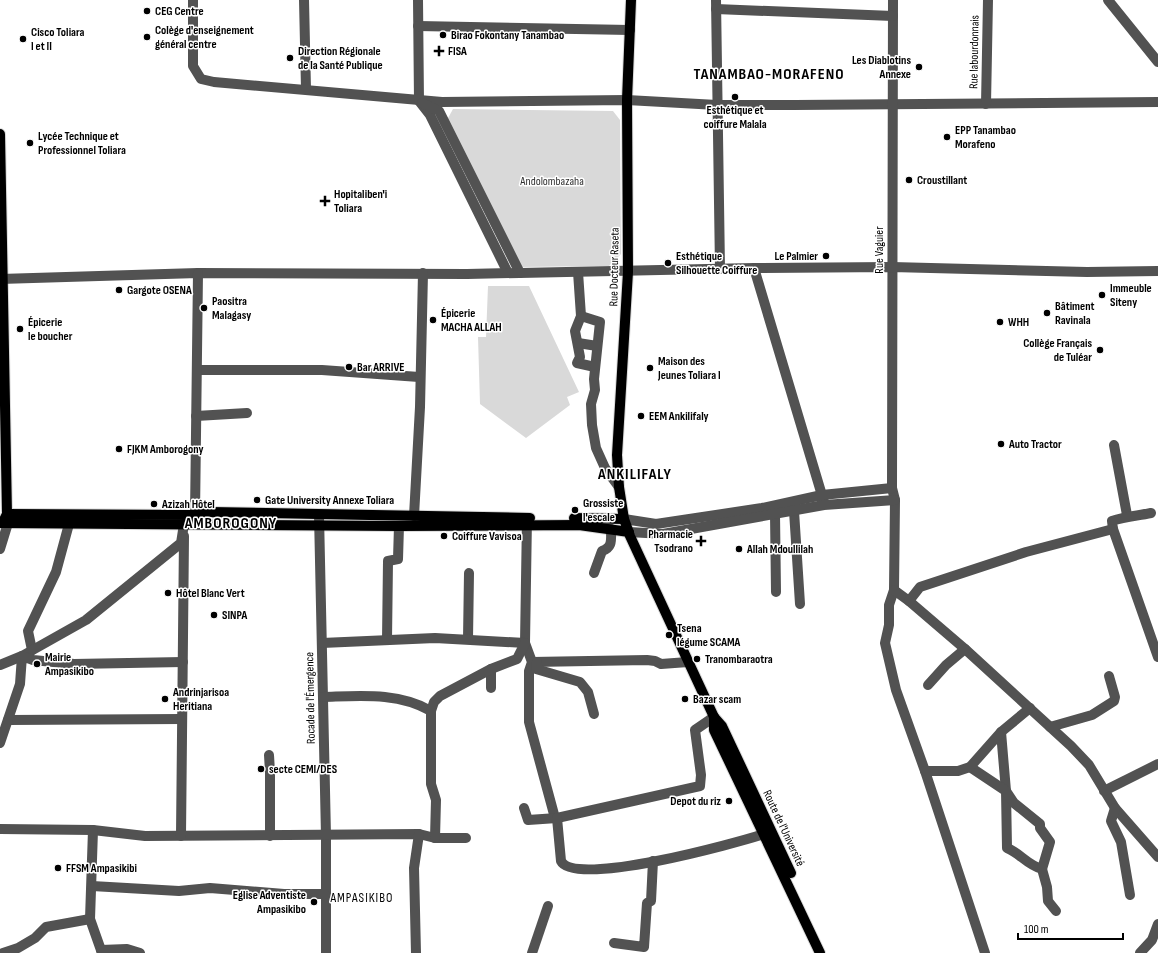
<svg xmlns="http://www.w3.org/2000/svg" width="1158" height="953" font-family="'Sofia Sans Condensed',sans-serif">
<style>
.green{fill:#d9d9d9}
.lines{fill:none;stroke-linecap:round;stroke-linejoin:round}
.major-casing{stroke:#dbdbdb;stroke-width:12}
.minor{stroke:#525252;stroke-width:10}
.major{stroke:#000;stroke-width:10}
.poi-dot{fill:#000;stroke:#fff;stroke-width:1.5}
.labels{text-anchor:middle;stroke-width:3;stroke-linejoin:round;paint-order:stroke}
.poi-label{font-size:12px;font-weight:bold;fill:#000;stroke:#fff;text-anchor:start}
.street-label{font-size:12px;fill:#000;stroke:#fff}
.park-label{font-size:12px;fill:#303030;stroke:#fff}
.neighbourhood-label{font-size:13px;letter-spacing:1px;fill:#000;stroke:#fff}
.district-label{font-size:16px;font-weight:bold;letter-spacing:1px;fill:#000;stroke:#fff}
</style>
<rect width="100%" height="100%" fill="#fff"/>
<g class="green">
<path d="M 453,109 L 613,111 L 620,120 L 621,254 L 609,266 L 519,267 L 447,120 Z"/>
<path d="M 488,286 L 529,286 L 579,392 L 567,397 L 570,405 L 526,438 L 480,404 L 478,337 L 486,337 Z"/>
</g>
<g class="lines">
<g class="major-casing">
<g id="major">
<path d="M 631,0 L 627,100 L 628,272 L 617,455 L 619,487 L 624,519 L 630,536 L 714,717 L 714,730 L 820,953"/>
<path d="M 0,134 L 7,514 L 4,520"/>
<path d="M 7,514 L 195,515 L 210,512 L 530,518"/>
<path d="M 574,518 L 624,519"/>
<path d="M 0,523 L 399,526 L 579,525 L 629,532"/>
<path d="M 714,717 L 722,726 L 791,873"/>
</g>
</g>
<g class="minor">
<path d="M 193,0 L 193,66 L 201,79 L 214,82 L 442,102 L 627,100 L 717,105 L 795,105 L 1158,102"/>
<path d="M 304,0 L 306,89"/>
<path d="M 418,0 L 419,101 L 430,115 L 508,273"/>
<path d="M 716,0 L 720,269"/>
<path d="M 893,0 L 892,488 L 895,500 L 894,590 L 889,605 L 889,625 L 885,643 L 896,690 L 925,771 L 985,953"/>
<path d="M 1108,0 L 1158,62"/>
<path d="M 716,9 L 893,16"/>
<path d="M 418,26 L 630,30"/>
<path d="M 422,103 L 439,111 L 520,273"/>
<path d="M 986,104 L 988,0"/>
<path d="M 754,268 L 824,502"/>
<path d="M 578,272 L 581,316 L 575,331 L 580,357 L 577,363 L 595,367"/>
<path d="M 0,279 L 198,273 L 467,274 L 754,268 L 892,267 L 1087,272 L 1158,271"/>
<path d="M 581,316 L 600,322 L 594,379 L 595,390 L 591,404 L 592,425 L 596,448 L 605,468 L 619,487"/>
<path d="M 578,343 L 597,346"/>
<path d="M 197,370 L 322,370 L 419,377"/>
<path d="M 196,416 L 247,413"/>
<path d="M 1114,445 L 1127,515"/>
<path d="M 794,511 L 800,604"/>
<path d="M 1151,513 C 1137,516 1126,516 1112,521 L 1113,529 L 1158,657"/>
<path d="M 775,514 L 776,592"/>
<path d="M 319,515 L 326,836 L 326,953"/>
<path d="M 414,516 L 420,407 L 423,273"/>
<path d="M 527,518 L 525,643 L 532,662 L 529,671 L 529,722 L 555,818"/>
<path d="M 624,519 L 656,524 L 762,508 L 822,495 L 892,488"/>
<path d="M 629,532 L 663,534 L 824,505 L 895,500"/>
<path d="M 0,549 L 8,523"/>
<path d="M 594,573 L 602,551 C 613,547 611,540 611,529"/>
<path d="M 894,590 L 909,601 L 965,649 L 1071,746 L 1089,765 L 1115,808 L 1158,857"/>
<path d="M 909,601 L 920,587 L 1026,552 L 1113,529"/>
<path d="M 468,639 L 469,573"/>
<path d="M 387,640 L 388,561 L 398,559 L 399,526"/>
<path d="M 322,643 L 435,638 L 525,643"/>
<path d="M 32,650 L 28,631 L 56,572 L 69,524"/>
<path d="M 532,662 L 647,660 L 655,661 L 661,664 L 688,662"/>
<path d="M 537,662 L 536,669 L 580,682 L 588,692 L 594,714"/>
<path d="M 0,665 L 22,656 L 86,620 L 181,543 L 184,524 L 195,515 L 198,273"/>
<path d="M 928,685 L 946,665 L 965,649"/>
<path d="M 491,688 L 491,669"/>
<path d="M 323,697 C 360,696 398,692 431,711"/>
<path d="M 8,720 L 182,719"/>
<path d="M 1050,727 L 1092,715 L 1114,701 L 1115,697 L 1109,676"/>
<path d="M 1001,732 L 1006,791 L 1007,848 C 1020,853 1027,865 1042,869 L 1047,887 L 1048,901 L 1056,911"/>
<path d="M 0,743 L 20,684 L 22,656 L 33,660 L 74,664 L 183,662"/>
<path d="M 269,755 L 270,772 L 270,836"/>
<path d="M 970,767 L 1006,791 L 1014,803 L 1040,824 L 1040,828 L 1050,842 L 1042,869"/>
<path d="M 925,771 L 958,771 L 970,767 L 1001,732 L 1030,708"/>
<path d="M 1104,791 L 1158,764"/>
<path d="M 524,808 L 528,820 L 557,818 L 700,786 L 701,775 L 695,730 L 714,717"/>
<path d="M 1115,808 L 1111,821 L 1121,842 L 1130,895"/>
<path d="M 557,818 L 561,861 C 574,888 736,843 764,834"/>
<path d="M 0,829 L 93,830 L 145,836 L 419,834 L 435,838 L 466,838"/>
<path d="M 93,830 L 90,919 L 102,953"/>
<path d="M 181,836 L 184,536"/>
<path d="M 435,838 L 436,800 L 431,784 L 431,711 L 434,702 L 440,696 L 491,669 L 517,659 L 525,643"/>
<path d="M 92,886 L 179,891 L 210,888 L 284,894 L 325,894"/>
<path d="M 614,943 L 644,947 L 647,903 L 651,901 L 653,861"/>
<path d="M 101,950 L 127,949 L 140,953"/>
<path d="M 3,953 L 18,948 L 35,938 L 46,927 L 90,919"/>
<path d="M 416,953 L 414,868 L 419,834"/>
<path d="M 532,953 L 548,906"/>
<path d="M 1140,953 L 1152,940 L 1158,924"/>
</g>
<use href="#major" class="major"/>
</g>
<g class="poi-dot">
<circle cx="147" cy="11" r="4"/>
<circle cx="443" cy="35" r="4"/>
<circle cx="147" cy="37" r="4"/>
<circle cx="23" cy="39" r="4"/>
<path d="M437 45h4v4h4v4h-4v4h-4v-4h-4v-4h4z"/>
<circle cx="290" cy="58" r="4"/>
<circle cx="919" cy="67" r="4"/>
<circle cx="735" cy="97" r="4"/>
<circle cx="947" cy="137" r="4"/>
<circle cx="30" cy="143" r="4"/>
<circle cx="909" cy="180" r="4"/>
<path d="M323 195h4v4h4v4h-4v4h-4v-4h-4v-4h4z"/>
<circle cx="826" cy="256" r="4"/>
<circle cx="668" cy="263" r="4"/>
<circle cx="119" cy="290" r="4"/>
<circle cx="1102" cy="295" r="4"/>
<circle cx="204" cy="308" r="4"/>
<circle cx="1047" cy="313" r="4"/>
<circle cx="433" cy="320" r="4"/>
<circle cx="1000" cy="322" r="4"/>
<circle cx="20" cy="329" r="4"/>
<circle cx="1100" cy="350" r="4"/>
<circle cx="349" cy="367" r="4"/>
<circle cx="650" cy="368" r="4"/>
<circle cx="641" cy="416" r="4"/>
<circle cx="1001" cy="444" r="4"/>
<circle cx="119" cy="449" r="4"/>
<circle cx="257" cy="500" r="4"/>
<circle cx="154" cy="504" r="4"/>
<circle cx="575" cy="510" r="4"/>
<circle cx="444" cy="536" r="4"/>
<path d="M699 535h4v4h4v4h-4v4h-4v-4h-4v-4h4z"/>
<circle cx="739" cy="549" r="4"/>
<circle cx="168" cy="593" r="4"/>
<circle cx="214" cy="615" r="4"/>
<circle cx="669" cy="635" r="4"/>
<circle cx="697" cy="659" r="4"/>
<circle cx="37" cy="664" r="4"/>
<circle cx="165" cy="699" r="4"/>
<circle cx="685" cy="699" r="4"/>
<circle cx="261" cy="769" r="4"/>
<circle cx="729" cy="801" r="4"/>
<circle cx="58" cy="868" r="4"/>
<circle cx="314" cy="902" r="4"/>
</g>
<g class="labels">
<g class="poi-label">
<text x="155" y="15">CEG Centre</text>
<text x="155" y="34">Colège d'enseignement<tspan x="155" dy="14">général centre</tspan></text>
<text x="31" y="36">Cisco Toliara<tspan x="31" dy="14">I et II</tspan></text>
<text x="451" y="39">Birao Fokontany Tanambao</text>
<text x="298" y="55">Direction Régionale<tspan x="298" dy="14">de la Santé Publique</tspan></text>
<text x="448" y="55">FISA</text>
<text x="911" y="64" text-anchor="end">Les Diablotins<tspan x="911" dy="14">Annexe</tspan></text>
<text x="735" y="114" text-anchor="middle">Esthétique et<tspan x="735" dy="14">coiffure Malala</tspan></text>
<text x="955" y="134">EPP Tanambao<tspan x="955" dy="14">Morafeno</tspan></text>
<text x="38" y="140">Lycée Technique et<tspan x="38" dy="14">Professionnel Toliara</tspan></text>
<text x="917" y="184">Croustillant</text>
<text x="334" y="198">Hopitaliben'i<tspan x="334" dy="14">Toliara</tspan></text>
<text x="676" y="260">Esthétique<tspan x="676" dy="14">Silhouette Coiffure</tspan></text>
<text x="818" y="260" text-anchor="end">Le Palmier</text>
<text x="1110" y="292">Immeuble<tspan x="1110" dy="14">Siteny</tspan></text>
<text x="127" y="294">Gargote OSENA</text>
<text x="212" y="305">Paositra<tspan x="212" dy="14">Malagasy</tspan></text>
<text x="1055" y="310">Bâtiment<tspan x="1055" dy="14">Ravinala</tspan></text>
<text x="441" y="317">Épicerie<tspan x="441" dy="14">MACHA ALLAH</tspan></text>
<text x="28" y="326">Épicerie<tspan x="28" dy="14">le boucher</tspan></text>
<text x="1008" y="326">WHH</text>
<text x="1092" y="347" text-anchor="end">Collège Français<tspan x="1092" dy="14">de Tuléar</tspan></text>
<text x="658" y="365">Maison des<tspan x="658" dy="14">Jeunes Toliara I</tspan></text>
<text x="357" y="371">Bar ARRIVE</text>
<text x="649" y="420">EEM Ankilifaly</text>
<text x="1009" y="448">Auto Tractor</text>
<text x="127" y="453">FJKM Amborogony</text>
<text x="265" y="504">Gate University Annexe Toliara</text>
<text x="583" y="507">Grossiste<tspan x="583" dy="14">l'escale</tspan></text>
<text x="162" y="508">Azizah Hôtel</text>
<text x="693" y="538" text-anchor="end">Pharmacie<tspan x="693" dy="14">Tsodrano</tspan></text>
<text x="452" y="540">Coiffure Vavisoa</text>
<text x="747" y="553">Allah Mdoullilah</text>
<text x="176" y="597">Hôtel Blanc Vert</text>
<text x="222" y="619">SINPA</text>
<text x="677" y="632">Tsena<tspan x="677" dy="14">légume SCAMA</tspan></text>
<text x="45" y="661">Mairie<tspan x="45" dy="14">Ampasikibo</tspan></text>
<text x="705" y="663">Tranombaraotra</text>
<text x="173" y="696">Andrinjarisoa<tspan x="173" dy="14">Heritiana</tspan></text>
<text x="693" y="703">Bazar scam</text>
<text x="269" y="773">secte CEMI/DES</text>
<text x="721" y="805" text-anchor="end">Depot du riz</text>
<text x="66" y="872">FFSM Ampasikibi</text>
<text x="306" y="899" text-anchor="end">Eglise Adventiste<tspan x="306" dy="14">Ampasikibo</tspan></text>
</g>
<g class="street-label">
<text transform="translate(974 52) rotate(-89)" y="4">Rue labourdonnais</text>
<text transform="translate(879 250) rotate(-90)" y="4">Rue Vaguier</text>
<text transform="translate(614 267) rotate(-89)" y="4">Rue Docteur Raseta</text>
<text transform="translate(310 698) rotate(-91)" y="4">Rocade de l'Émergence</text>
<text transform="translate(784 828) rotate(65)" y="4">Route de l'Université</text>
</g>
<g class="park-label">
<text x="552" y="185">Andolombazaha</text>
</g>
<g class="neighbourhood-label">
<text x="362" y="902">AMPASIKIBO</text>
</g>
<g class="district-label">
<text x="769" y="79">TANAMBAO-MORAFENO</text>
<text x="635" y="479">ANKILIFALY</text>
<text x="231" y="528">AMBOROGONY</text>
</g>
</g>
<path d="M1018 933v6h105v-6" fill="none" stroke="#000000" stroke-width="2"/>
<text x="1024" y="933" font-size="12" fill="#000000" stroke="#ffffff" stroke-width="3" paint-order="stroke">100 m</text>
</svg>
